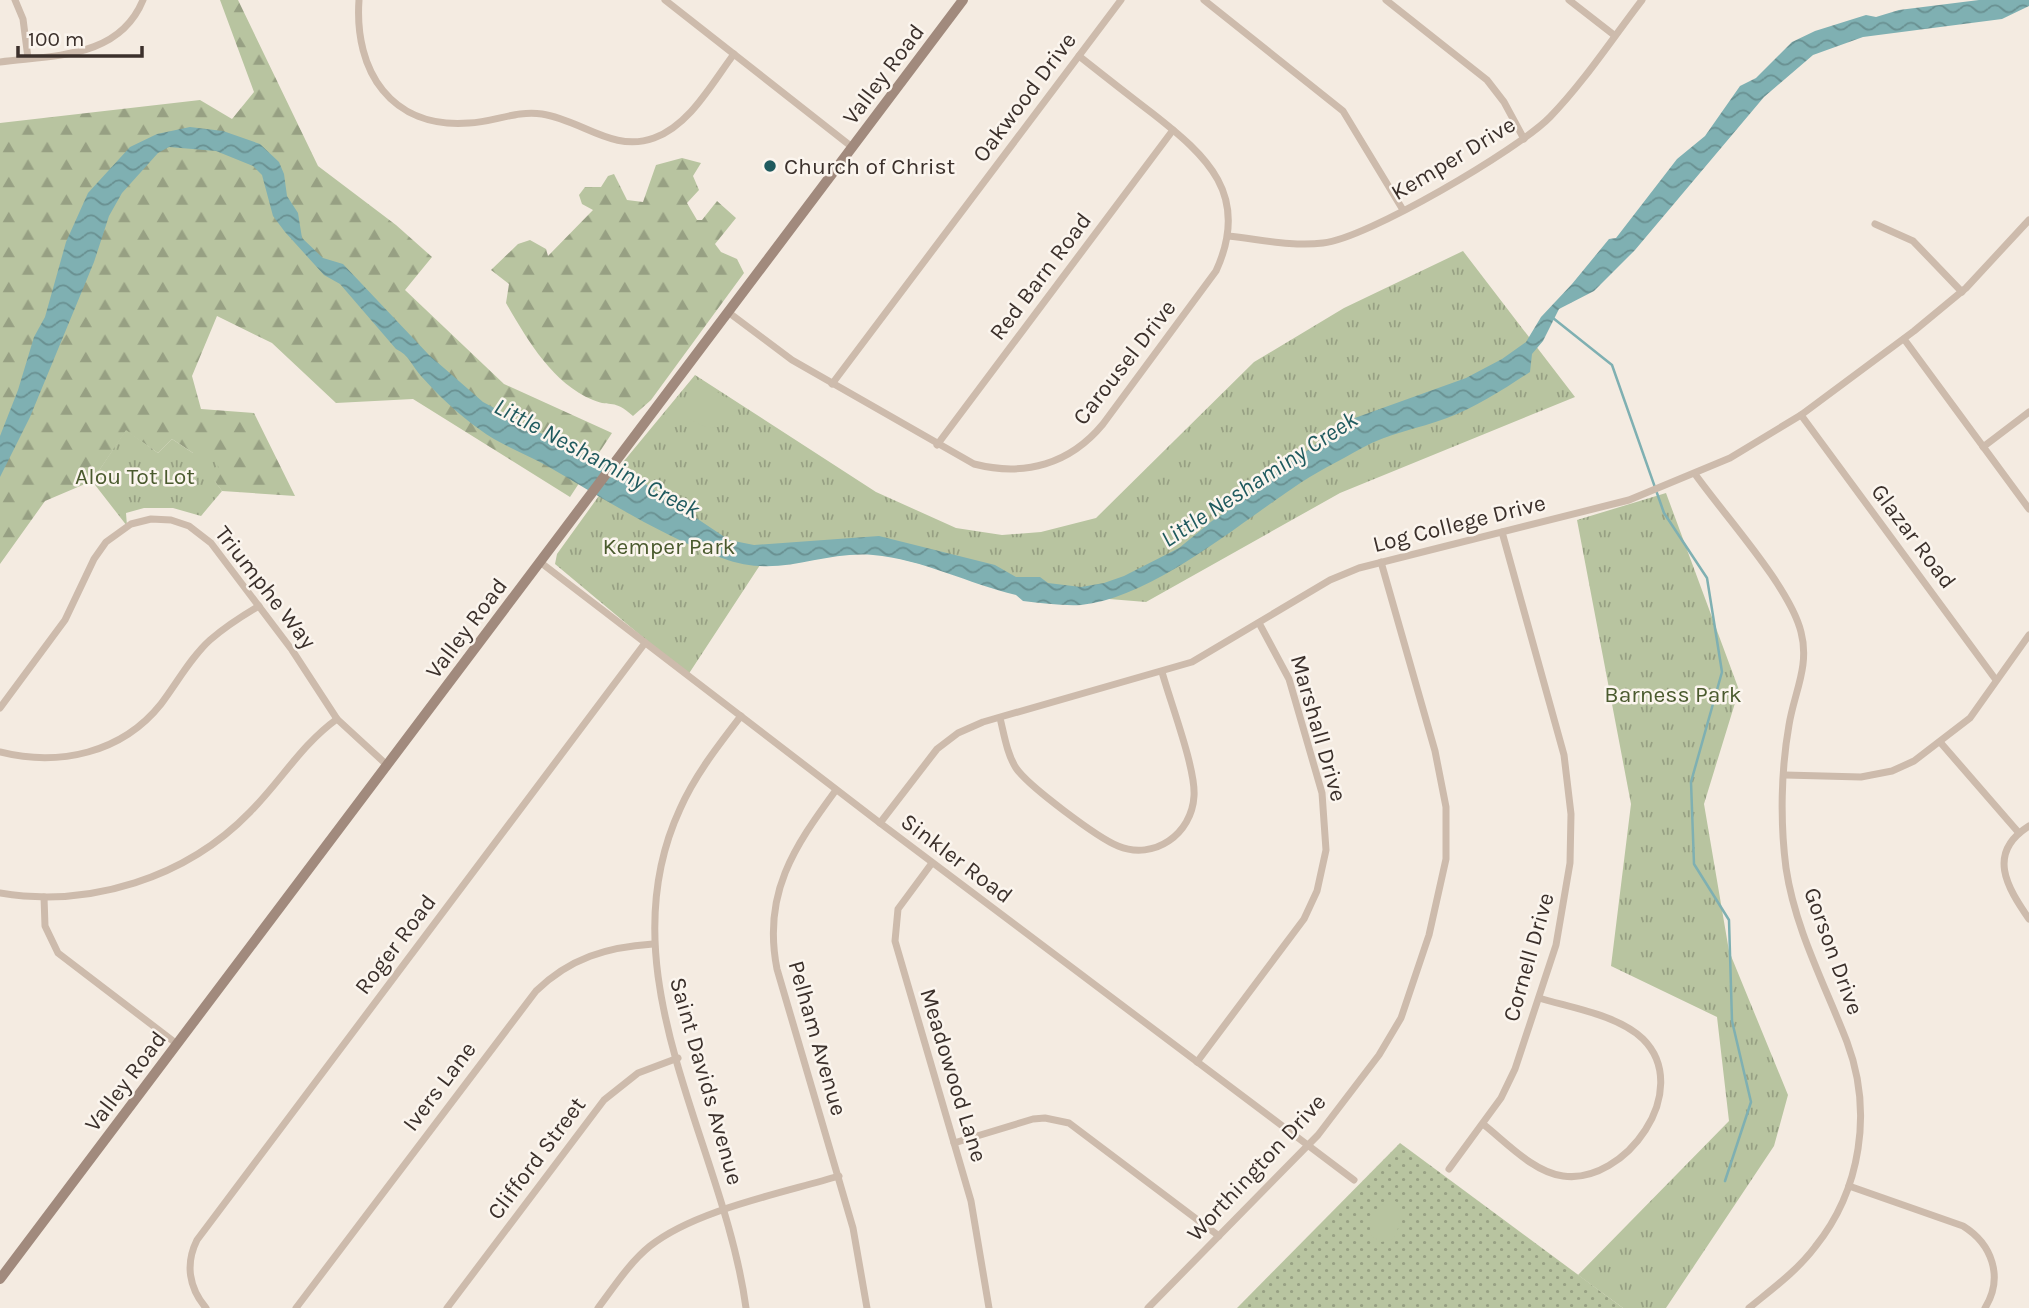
<svg xmlns="http://www.w3.org/2000/svg" width="2029" height="1308" font-family="Karla,sans-serif">
<style>
.grass{fill:url(#grass-dots)}
.forest{fill:url(#forest-firs)}
.park{fill:url(#park-tufts)}
.garden{fill:#b8c4a0}
.water{fill:url(#water-waves)}
.lines{fill:none;stroke-linecap:round;stroke-linejoin:round}
.stream{stroke:#7fb0b2;stroke-width:2.5}
.street{stroke:#cdbbac;stroke-width:7}
.secondary{stroke:#a18a7d;stroke-width:10}
.poi-dot{fill:#1f5a5e;stroke:#fbf5ee;stroke-width:2.5}
.labels{text-anchor:middle;stroke-width:5;stroke-linejoin:round;paint-order:stroke}
.street-label{font-size:23px;fill:#3b302b;stroke:#fbf5ee}
.poi-label{font-size:23px;fill:#3b302b;stroke:#fbf5ee;text-anchor:start}
.park-label{font-size:23px;fill:#4a5a2e;stroke:#fbf5ee}
.water-label{font-size:24px;font-style:italic;fill:#1f5a5e;stroke:#fbf5ee}
</style>
<defs>
<pattern id="grass-dots" width="8" height="8" patternUnits="userSpaceOnUse" patternTransform="scale(1.75)"><rect width="8" height="8" fill="#b8c4a0"/><path d="M2 2h.1M6 6h.1" fill="none" stroke="#97a083" stroke-width="1.8" stroke-linecap="round"/></pattern>
<pattern id="forest-firs" width="22" height="20" patternUnits="userSpaceOnUse" patternTransform="scale(1.75)"><rect width="22" height="20" fill="#b8c4a0"/><path d="M5 1l3.5 6h-7zM16 11l3.5 6h-7z" fill="#97a083"/></pattern>
<pattern id="park-tufts" width="24" height="20" patternUnits="userSpaceOnUse" patternTransform="scale(1.75)"><rect width="24" height="20" fill="#b8c4a0"/><path d="M3 7l-1-3M5 7V3M7 7l1-3M15 17l-1-3M17 17v-4M19 17l1-3" fill="none" stroke="#97a083"/></pattern>
<pattern id="water-waves" width="16" height="10" patternUnits="userSpaceOnUse" patternTransform="scale(1.75)"><rect width="16" height="10" fill="#7fb0b2"/><path d="M0 5q4-4 8 0t8 0" fill="none" stroke="#699091"/></pattern>
</defs>
<rect width="100%" height="100%" fill="#f4ebe1"/>
<path class="grass" d="M 1400,1143 L 1623,1308 L 1237,1308 Z"/>
<g class="forest">
<path d="M 220,0 L 238,0 L 318,166 L 396,225 L 432,257 L 405,290 L 504,384 L 612,433 L 570,497 L 413,399 L 336,403 L 272,343 L 217,316 L 192,376 L 201,409 L 254,413 L 295,496 L 222,491 L 193,453 L 172,439 L 158,453 L 126,431 L 92,481 L 45,501 L 0,564 L 0,123 L 200,100 L 232,119 L 254,92 Z"/>
<path d="M 682,158 L 701,163 L 693,176 L 699,190 L 687,203 L 697,220 L 702,220 L 717,201 L 736,218 L 715,244 L 721,252 L 737,259 L 744,273 L 651,400 L 633,416 C 613,398 612,408 593,400 C 552,383 527,339 506,303 L 509,284 L 491,270 L 518,244 L 530,240 L 546,249 L 548,256 L 593,210 L 582,204 L 579,195 L 585,187 L 601,187 L 608,176 L 614,174 L 627,200 L 643,202 L 656,165 Z"/>
</g>
<g class="park">
<path d="M 1463,251 L 1575,397 L 1340,493 L 1146,602 L 1035,593 L 866,550 L 762,562 L 688,675 L 555,564 L 557,554 L 624,461 L 695,375 L 876,492 L 956,528 L 1002,535 L 1041,532 L 1096,518 L 1254,362 L 1344,308 Z"/>
<path d="M 126,430 L 158,453 L 172,439 L 193,453 L 210,453 L 221,471 L 214,480 L 222,491 L 201,516 L 173,508 L 144,508 L 126,513 L 127,526 L 92,481 Z"/>
<path d="M 1666,493 L 1739,690 L 1704,804 L 1729,951 L 1788,1095 L 1774,1146 L 1666,1308 L 1623,1308 L 1578,1275 L 1729,1121 L 1717,1017 L 1611,966 L 1631,804 L 1577,520 Z"/>
</g>
<g class="garden">
<path d="M 706,384 L 737,406 C 727,434 702,432 684,413 Z"/>
<path d="M 1393,1200 L 1399,1203 C 1402,1211 1400,1212 1399,1220 C 1397,1235 1398,1239 1381,1242 L 1372,1236 C 1366,1219 1376,1204 1393,1200 Z"/>
</g>
<path class="water" d="M 1979,0 L 2029,0 L 2029,6 L 2002,19 L 1863,37 L 1813,55 L 1764,97 L 1635,250 L 1594,291 L 1559,309 L 1543,341 L 1532,354 L 1530,372 C 1504,389 1477,407 1447,418 C 1418,429 1389,433 1362,448 C 1339,461 1314,473 1293,488 C 1236,526 1151,598 1081,605 C 1062,606 1042,603 1023,601 L 1016,595 C 969,584 922,559 873,555 C 818,551 779,580 722,558 C 660,535 606,500 549,467 C 526,454 500,445 479,429 C 458,414 438,395 421,376 C 412,366 409,355 396,349 L 340,284 L 324,275 L 285,232 L 273,216 L 262,175 L 253,166 L 216,151 L 169,147 L 158,153 L 122,193 L 109,216 L 94,262 L 30,417 L 0,477 L 0,436 L 18,390 L 34,337 L 45,317 L 66,242 L 88,193 L 130,147 L 157,134 L 190,127 L 223,131 L 260,144 L 279,162 L 284,174 L 287,196 L 298,213 L 302,238 L 323,258 L 343,264 L 429,355 L 483,402 L 587,458 L 602,458 L 626,471 L 729,540 L 754,545 L 879,536 L 995,565 L 1016,577 L 1040,577 L 1048,583 L 1081,587 L 1104,583 L 1124,576 L 1179,548 L 1212,521 L 1259,490 L 1281,469 L 1352,419 L 1466,378 L 1502,359 L 1526,342 L 1541,317 L 1572,284 L 1609,239 L 1616,238 L 1677,159 L 1705,136 L 1740,86 L 1756,78 L 1792,42 L 1815,31 L 1866,15 L 1876,17 L 1899,10 Z"/>
<g class="lines">
<path class="stream" d="M 1553,318 L 1612,365 L 1664,513 L 1707,578 L 1722,672 L 1691,782 L 1694,864 L 1729,920 L 1732,1021 L 1751,1102 L 1725,1181"/>
<g class="street">
<path d="M 15,0 L 23,19 L 28,58"/>
<path d="M 359,0 C 354,71 391,129 469,123 C 494,122 517,110 542,114 C 582,120 613,153 654,138 C 690,125 712,83 734,54"/>
<path d="M 665,0 L 852,147"/>
<path d="M 1204,0 L 1343,111 L 1403,210"/>
<path d="M 1386,0 L 1487,80 L 1504,102 L 1524,139"/>
<path d="M 1569,0 L 1614,35"/>
<path d="M 0,62 C 53,55 119,59 143,0"/>
<path d="M 1875,224 L 1913,241 L 1962,292"/>
<path d="M 1228,236 C 1259,239 1292,247 1323,243 C 1366,239 1519,149 1550,117 C 1584,82 1612,39 1642,0"/>
<path d="M 728,312 L 792,360 L 974,464 C 1025,477 1070,464 1103,424 L 1216,271 C 1251,195 1207,156 1152,113 C 1127,94 1103,75 1079,56"/>
<path d="M 1904,339 L 2029,509"/>
<path d="M 832,384 L 1121,0"/>
<path d="M 1801,415 L 1996,680"/>
<path d="M 937,445 L 1173,130"/>
<path d="M 1983,447 L 2029,412"/>
<path d="M 1695,474 C 1724,515 1790,587 1801,632 C 1810,666 1794,693 1789,725 C 1781,770 1780,822 1786,868 C 1795,929 1825,985 1847,1042 C 1873,1111 1861,1190 1815,1247 C 1797,1271 1772,1289 1749,1308"/>
<path d="M 540,562 L 880,823 L 1354,1180"/>
<path d="M 0,708 L 65,620 L 94,559 L 106,542 L 131,524 L 151,519 L 171,520 L 189,526 L 211,543 L 292,650 L 337,719 L 387,765"/>
<path d="M 741,716 C 718,746 695,775 680,809 C 603,975 724,1144 746,1308"/>
<path d="M 1000,718 C 1004,734 1007,754 1016,768 C 1028,786 1098,838 1118,846 C 1154,861 1192,834 1194,796 C 1196,769 1170,701 1162,672"/>
<path d="M 1940,742 L 2019,833"/>
<path d="M 0,752 C 59,767 122,753 161,704 C 177,683 191,657 210,640 C 225,627 242,616 259,606"/>
<path d="M 1785,775 L 1861,777 L 1892,771 L 1914,761 L 1970,718 L 2029,635"/>
<path d="M 836,790 C 794,847 762,894 777,969 L 853,1228 L 867,1308"/>
<path d="M 880,823 L 937,749 L 958,733 L 983,722 L 1192,662 L 1330,580 L 1359,568 L 1629,500 L 1730,458 L 1801,415 L 1914,331 L 1966,288 L 2029,220"/>
<path d="M 2029,826 C 1986,853 2007,887 2029,919"/>
<path d="M 932,863 L 898,909 L 895,941 L 971,1201 L 989,1308"/>
<path d="M 0,893 C 90,908 186,878 250,812 C 281,781 301,745 337,719"/>
<path d="M 44,897 L 45,926 L 58,953 L 177,1044"/>
<path d="M 1197,1062 L 1304,919 L 1317,891 L 1326,850 L 1322,793 L 1289,679 L 1259,623"/>
<path d="M 1483,1124 C 1506,1142 1533,1172 1563,1176 C 1625,1185 1694,1090 1643,1039 C 1618,1015 1572,1008 1539,998"/>
<path d="M 954,1143 L 1033,1119 L 1045,1118 L 1069,1123 L 1219,1236"/>
<path d="M 1449,1169 L 1501,1098 L 1515,1069 L 1556,945 L 1570,863 L 1571,814 L 1564,755 L 1502,532"/>
<path d="M 1849,1186 L 1963,1226 C 1992,1244 2004,1277 1985,1308"/>
<path d="M 206,1308 C 189,1288 185,1264 197,1240 L 645,643"/>
<path d="M 296,1308 L 536,991 C 570,958 607,947 653,944"/>
<path d="M 447,1308 L 604,1100 L 638,1073 L 678,1058"/>
<path d="M 598,1308 C 614,1287 629,1263 650,1246 C 695,1210 783,1193 839,1176"/>
<path d="M 1148,1308 L 1318,1135 L 1379,1055 L 1401,1018 L 1429,935 L 1446,859 L 1446,807 L 1435,751 L 1381,562"/>
</g>
<path class="secondary" d="M 0,1279 L 963,0"/>
</g>
<circle class="poi-dot" cx="770" cy="166" r="7"/>
<g class="labels">
<g class="street-label">
<text transform="translate(883 74) rotate(-53)" y="8">Valley Road</text>
<text transform="translate(1024 97) rotate(-53)" y="8">Oakwood Drive</text>
<text transform="translate(1453 158) rotate(-31)" y="8">Kemper Drive</text>
<text transform="translate(1040 276) rotate(-53)" y="8">Red Barn Road</text>
<text transform="translate(1124 362) rotate(-52)" y="8">Carousel Drive</text>
<text transform="translate(1459 523) rotate(-14)" y="8">Log College Drive</text>
<text transform="translate(1914 536) rotate(53)" y="8">Glazar Road</text>
<text transform="translate(266 587) rotate(52)" y="8">Triumphe Way</text>
<text transform="translate(466 628) rotate(-53)" y="8">Valley Road</text>
<text transform="translate(1319 728) rotate(74)" y="8">Marshall Drive</text>
<text transform="translate(957 858) rotate(37)" y="8">Sinkler Road</text>
<text transform="translate(395 944) rotate(-53)" y="8">Roger Road</text>
<text transform="translate(1834 951) rotate(70)" y="8">Gorson Drive</text>
<text transform="translate(1528 957) rotate(-74)" y="8">Cornell Drive</text>
<text transform="translate(818 1038) rotate(74)" y="8">Pelham Avenue</text>
<text transform="translate(954 1075) rotate(73)" y="8">Meadowood Lane</text>
<text transform="translate(125 1081) rotate(-53)" y="8">Valley Road</text>
<text transform="translate(707 1081) rotate(74)" y="8">Saint Davids Avenue</text>
<text transform="translate(439 1086) rotate(-53)" y="8">Ivers Lane</text>
<text transform="translate(536 1158) rotate(-53)" y="8">Clifford Street</text>
<text transform="translate(1256 1167) rotate(-47)" y="8">Worthington Drive</text>
</g>
<g class="poi-label">
<text x="784" y="174">Church of Christ</text>
</g>
<g class="park-label">
<text x="135" y="484">Alou Tot Lot</text>
<text x="669" y="554">Kemper Park</text>
<text x="1673" y="702">Barness Park</text>
</g>
<g class="water-label">
<text transform="translate(597 458) rotate(28)" y="8">Little Neshaminy Creek</text>
<text transform="translate(1259 479) rotate(-33)" y="8">Little Neshaminy Creek</text>
</g>
</g>
<path d="M18 46v10h124v-10" fill="none" stroke="#3b302b" stroke-width="3.5"/>
<text x="28" y="46" font-size="21" fill="#3b302b" stroke="#fbf5ee" stroke-width="5" paint-order="stroke">100 m</text>
</svg>
